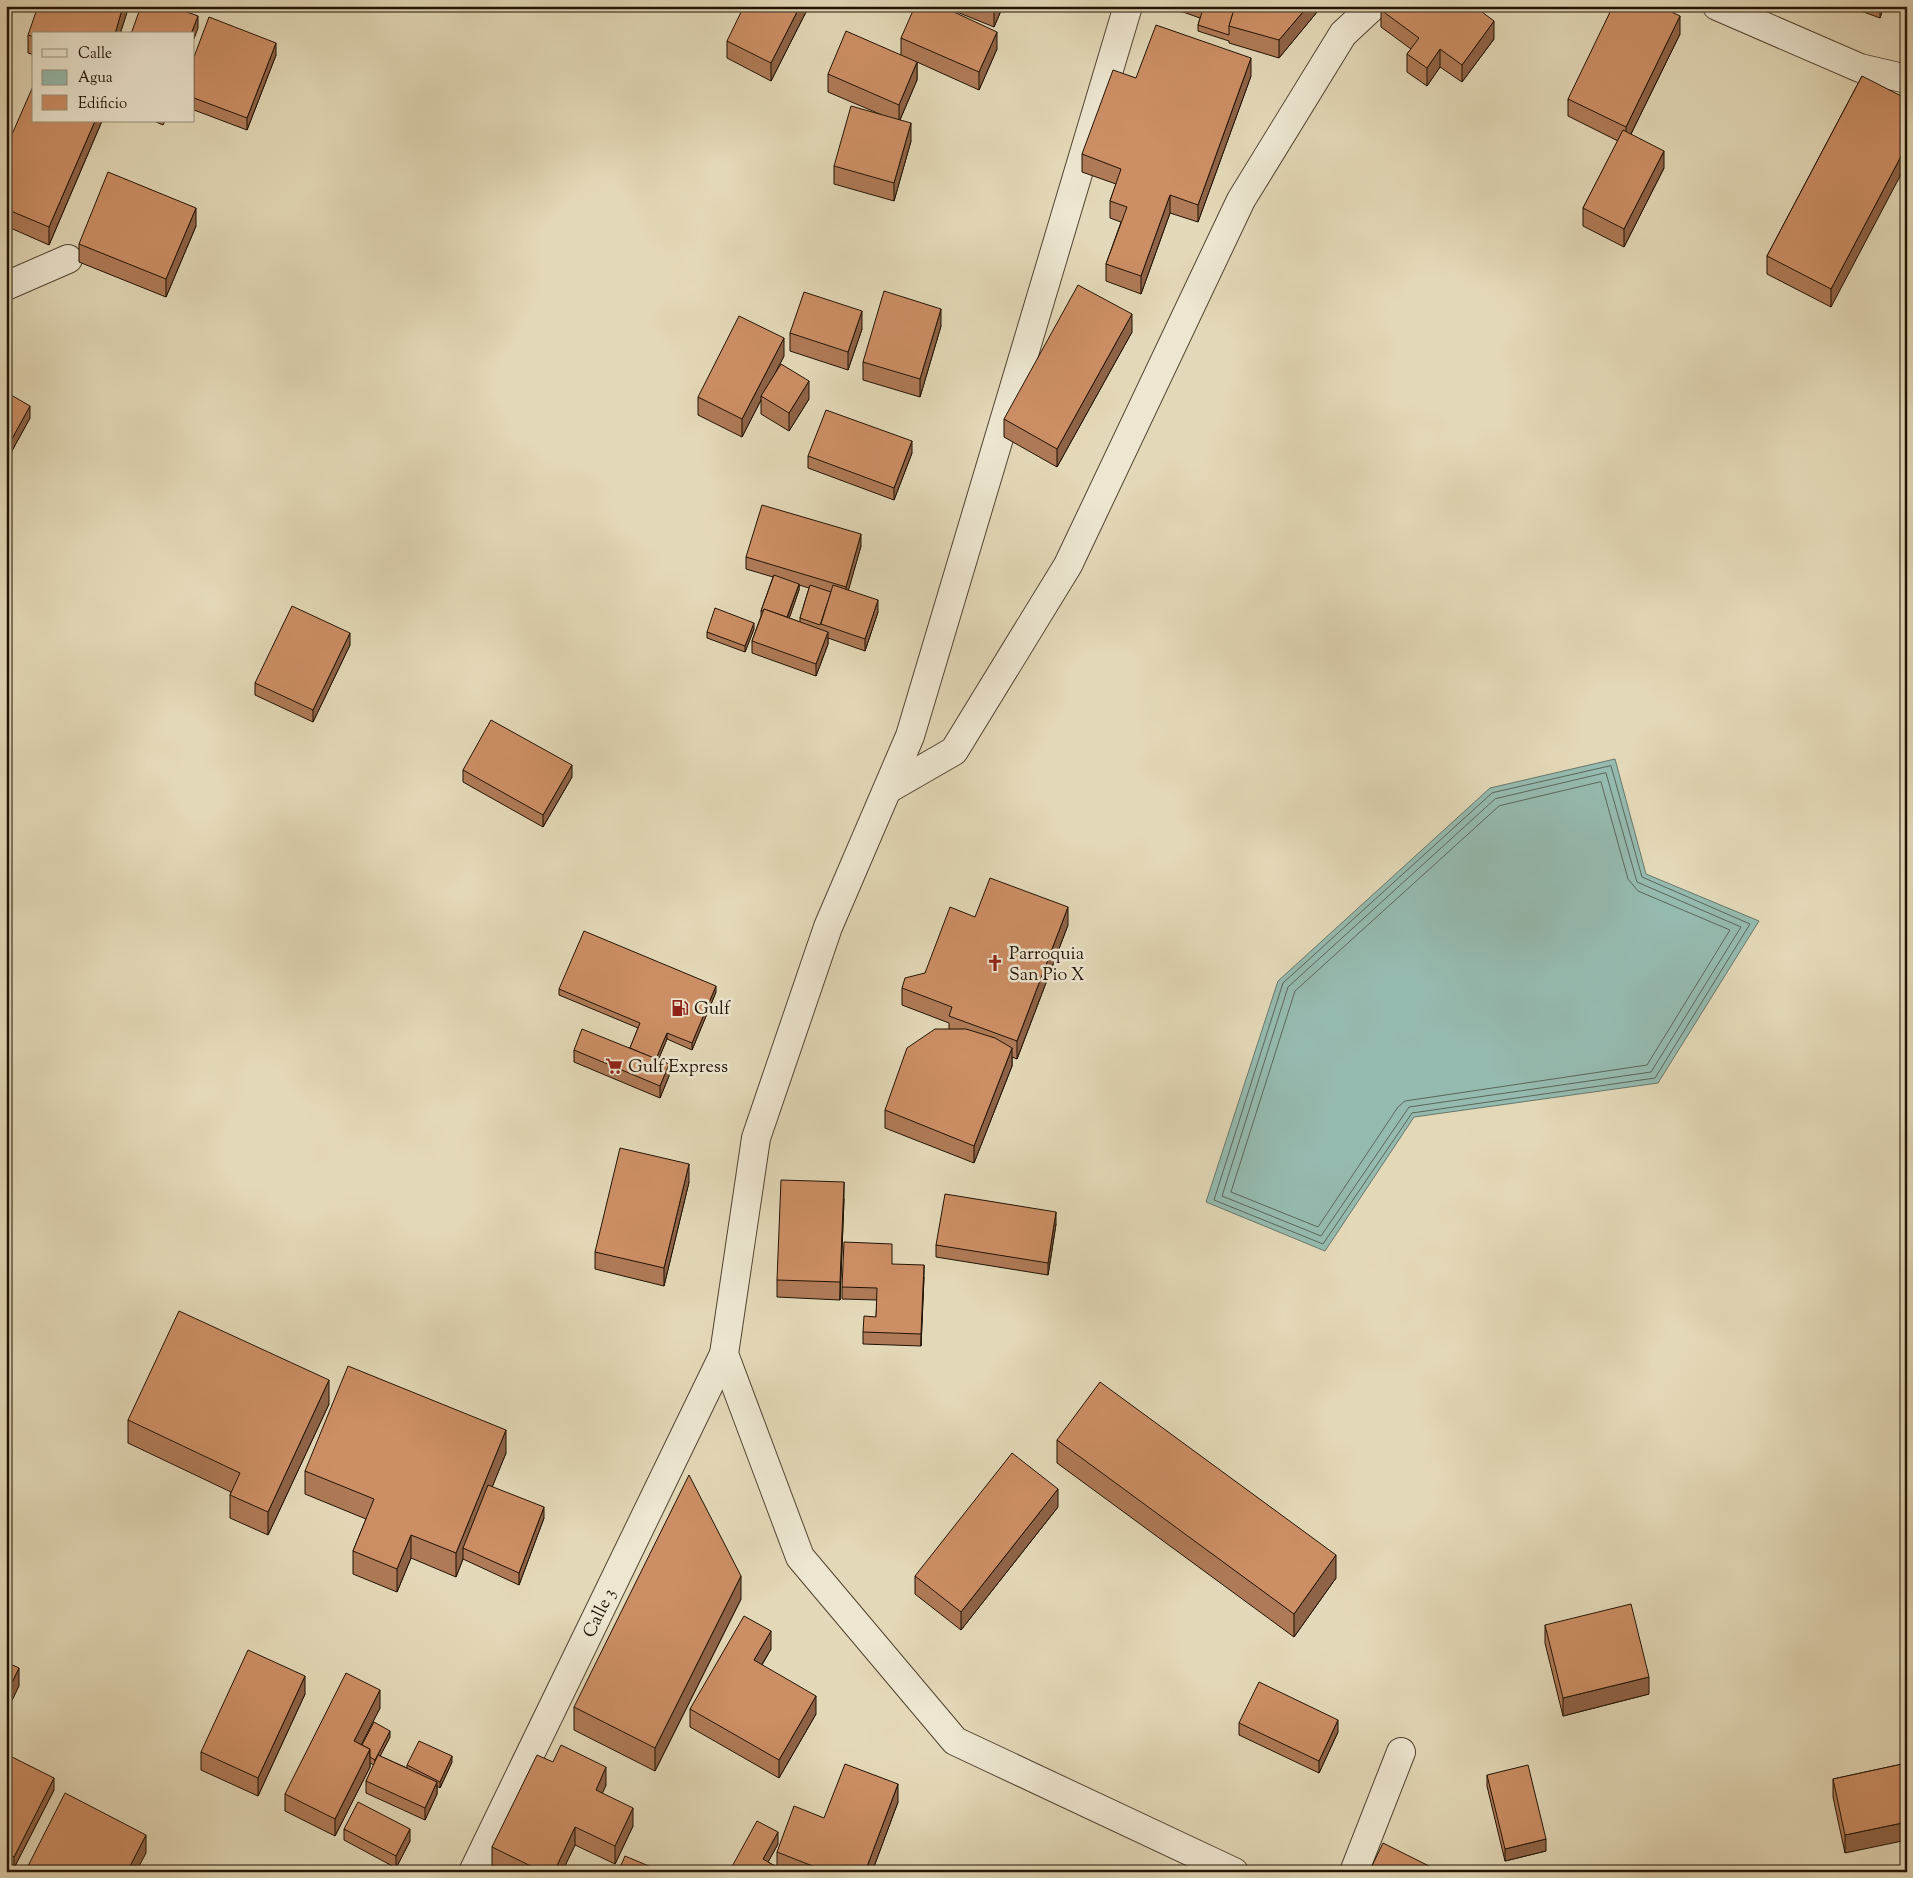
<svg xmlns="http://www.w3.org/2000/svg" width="1913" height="1878" font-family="'Sorts Mill Goudy',serif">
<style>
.water{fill:#95baaf;stroke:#67776b}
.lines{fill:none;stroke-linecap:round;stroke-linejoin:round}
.shore{stroke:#5b665a;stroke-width:1}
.minor-casing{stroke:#524431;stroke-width:30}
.minor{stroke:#ede6d0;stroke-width:28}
.wall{fill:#af7a57;stroke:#211304;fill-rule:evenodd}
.shaded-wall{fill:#8f6347;stroke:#211304}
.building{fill:#cc8e65;stroke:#211304}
.labels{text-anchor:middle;stroke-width:5;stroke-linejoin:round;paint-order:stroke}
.poi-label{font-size:18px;fill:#211304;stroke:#ede6d0;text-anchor:start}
.street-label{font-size:18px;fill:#211304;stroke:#ede6d0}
</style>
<rect width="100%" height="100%" fill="#e3d8b7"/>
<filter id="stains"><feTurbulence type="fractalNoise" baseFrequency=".004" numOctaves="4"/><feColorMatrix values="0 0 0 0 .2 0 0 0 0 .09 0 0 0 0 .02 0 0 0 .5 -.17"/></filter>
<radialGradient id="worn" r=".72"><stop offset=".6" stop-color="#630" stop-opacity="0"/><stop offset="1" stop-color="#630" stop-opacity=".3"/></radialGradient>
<path class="water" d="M 1615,759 L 1646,874 L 1759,921 L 1658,1083 L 1414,1117 L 1325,1251 L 1206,1202 L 1278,981 L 1490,788 Z"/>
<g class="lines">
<g class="shore">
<path d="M 1611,766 L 1642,877 L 1750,924 L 1655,1078 L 1412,1113 L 1323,1244 L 1214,1200 L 1283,983 L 1492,793 Z"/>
<path d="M 1606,773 L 1637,882 L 1741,927 L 1651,1072 L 1409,1107 L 1321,1236 L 1222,1196 L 1288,987 L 1495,799 Z"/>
<path d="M 1601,782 L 1628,879 L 1638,891 L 1730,930 L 1647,1065 L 1405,1101 L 1398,1107 L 1318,1227 L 1231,1192 L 1295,991 L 1499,806 Z"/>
</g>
<g class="minor-casing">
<g id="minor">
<path d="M 1128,6 L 910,736 L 828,927 L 756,1138 L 724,1354 L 800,1557 L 955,1741 L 1234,1872"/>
<path d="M 1717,6 L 1860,68 L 1907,79"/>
<path d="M 6,286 L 68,259"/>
<path d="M 888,789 L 954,751 L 1068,565 L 1241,200 L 1343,34 L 1373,6"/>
<path id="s1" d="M 473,1872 L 724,1354"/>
<path d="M 1354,1872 L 1401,1752"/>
</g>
</g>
<use href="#minor" class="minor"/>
</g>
<g class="wall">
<path d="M 129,6 L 120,34 L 34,34 L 34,55 L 28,53 L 28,35 Z"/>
<path d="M 809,6 L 771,81 L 727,58 L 727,41 Z"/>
<path d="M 942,6 L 1003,6 L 994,27 Z"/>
<path d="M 1166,6 L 1322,6 L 1279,58 L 1229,43 L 1229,41 L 1198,31 L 1198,25 L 1200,18 Z"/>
<path d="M 1847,6 L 1884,6 L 1880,18 Z"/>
<path d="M 1381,10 L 1494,39 L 1462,82 L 1440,67 L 1427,86 L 1407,72 L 1407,54 L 1411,49 L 1381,27 Z"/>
<path d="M 1680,34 L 1631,134 L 1664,168 L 1624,247 L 1583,226 L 1583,208 L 1618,141 L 1568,116 L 1568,99 Z"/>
<path d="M 901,38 L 997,49 L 979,90 L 917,62 L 917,80 L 900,120 L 911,141 L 894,201 L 834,184 L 834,166 L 882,115 L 828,92 L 828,74 L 901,55 Z"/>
<path d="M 276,55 L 247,130 L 194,110 L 194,57 Z"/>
<path d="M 1251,76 L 1198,222 L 1170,213 L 1141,294 L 1106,281 L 1106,264 L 1121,222 L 1110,218 L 1110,201 L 1116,184 L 1082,172 L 1082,154 Z"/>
<path d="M 1862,76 L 1831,307 L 1767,274 L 1767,256 Z"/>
<path d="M 102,121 L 49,245 L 6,226 L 6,148 Z"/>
<path d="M 154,121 L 165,121 L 163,125 Z"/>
<path d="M 196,226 L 166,297 L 79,262 L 79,244 Z"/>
<path d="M 941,326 L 920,397 L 863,380 L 863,362 Z"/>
<path d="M 862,329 L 848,370 L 790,351 L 790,333 Z"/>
<path d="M 1132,332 L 1057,467 L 1004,437 L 1004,419 Z"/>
<path d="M 784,356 L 772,378 L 809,399 L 789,431 L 761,414 L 761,400 L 742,437 L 698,415 L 698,397 Z"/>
<path d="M 6,392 L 30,418 L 8,458 L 6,458 Z"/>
<path d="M 912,453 L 894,500 L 808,468 L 808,456 Z"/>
<path d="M 861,546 L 848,590 L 878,612 L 865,651 L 828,638 L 828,644 L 816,676 L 752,653 L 752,641 L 761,616 L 761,611 L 773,577 L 746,569 L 746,557 ZM 799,585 L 809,588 L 800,618 L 800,622 L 789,618 L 799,590 Z"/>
<path d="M 754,629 L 745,652 L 707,638 L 707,632 Z"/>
<path d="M 350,645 L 313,722 L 255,695 L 255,683 Z"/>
<path d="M 463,770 L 572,777 L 543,827 L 463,782 Z"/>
<path d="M 975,917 L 1068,925 L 1017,1059 L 1012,1057 L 1012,1066 L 974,1163 L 885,1128 L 885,1110 L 949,1029 L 949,1023 L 902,1005 L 902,988 L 925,973 Z"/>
<path d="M 559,989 L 716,992 L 692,1050 L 667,1039 L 658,1060 L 669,1076 L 660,1098 L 574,1062 L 574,1050 L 630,1048 L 638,1028 L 559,995 Z"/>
<path d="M 689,1182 L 664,1286 L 595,1269 L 595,1252 Z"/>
<path d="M 844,1199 L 840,1300 L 777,1297 L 777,1280 Z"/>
<path d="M 1056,1224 L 1048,1275 L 936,1257 L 936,1245 Z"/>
<path d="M 892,1264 L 924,1277 L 921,1346 L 863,1344 L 863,1332 L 876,1317 L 877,1300 L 842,1299 L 842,1287 Z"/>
<path d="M 329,1404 L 268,1535 L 230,1518 L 230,1495 L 231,1492 L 128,1443 L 128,1420 Z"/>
<path d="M 1057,1440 L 1336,1578 L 1294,1637 L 1057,1463 Z"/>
<path d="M 506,1453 L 492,1487 L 544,1518 L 519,1585 L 463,1559 L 456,1577 L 411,1558 L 397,1592 L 353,1574 L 353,1551 L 366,1519 L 305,1494 L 305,1471 Z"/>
<path d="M 1058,1507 L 961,1630 L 915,1594 L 915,1576 Z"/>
<path d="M 741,1599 L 655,1771 L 574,1730 L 574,1707 Z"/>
<path d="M 1545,1625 L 1649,1694 L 1563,1716 L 1545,1643 Z"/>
<path d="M 771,1649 L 762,1665 L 816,1714 L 779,1778 L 690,1727 L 690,1709 Z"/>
<path d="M 305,1694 L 258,1796 L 201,1770 L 201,1752 Z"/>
<path d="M 380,1708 L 361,1744 L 362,1745 L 390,1737 L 380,1756 L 407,1768 L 407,1765 L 452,1762 L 440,1788 L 437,1786 L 437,1794 L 425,1820 L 366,1793 L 366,1781 L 374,1765 L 370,1763 L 370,1767 L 335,1836 L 285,1811 L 285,1794 Z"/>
<path d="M 1239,1723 L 1338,1732 L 1319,1773 L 1239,1735 Z"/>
<path d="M 6,1754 L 54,1790 L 14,1868 L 6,1865 Z"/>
<path d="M 553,1762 L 606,1785 L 602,1793 L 633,1826 L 615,1864 L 575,1845 L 562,1872 L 507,1872 L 492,1865 L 492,1847 Z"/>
<path d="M 1907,1763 L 1845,1853 L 1833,1797 L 1833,1779 Z"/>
<path d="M 1487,1775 L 1546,1851 L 1505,1861 L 1487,1786 Z"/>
<path d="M 898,1802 L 872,1872 L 729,1872 L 778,1844 L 768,1862 L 777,1867 L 777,1852 L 824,1818 Z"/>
<path d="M 344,1829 L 410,1841 L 396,1868 L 344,1840 Z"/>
</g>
<g class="shaded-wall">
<path d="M 123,6 L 129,6 L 120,34 L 115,34 Z"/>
<path d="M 800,6 L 809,6 L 771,81 L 771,63 Z"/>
<path d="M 996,6 L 1003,6 L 994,27 L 994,10 Z"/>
<path d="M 1308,6 L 1322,6 L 1279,58 L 1279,40 Z"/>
<path d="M 1880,6 L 1884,6 L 1880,18 Z"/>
<path d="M 198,16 L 198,28 L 194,39 L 194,34 L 191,34 Z"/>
<path d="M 1680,16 L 1680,34 L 1626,144 L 1626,127 Z"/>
<path d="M 1494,21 L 1494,39 L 1462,82 L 1462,65 Z"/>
<path d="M 997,32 L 997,49 L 979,90 L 979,72 Z"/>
<path d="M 276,43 L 276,55 L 247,130 L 247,118 Z"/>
<path d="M 1440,49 L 1440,67 L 1427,86 L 1427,68 Z"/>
<path d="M 1251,58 L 1251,76 L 1198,222 L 1198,205 Z"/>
<path d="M 917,62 L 917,80 L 899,122 L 899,105 Z"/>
<path d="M 95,121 L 102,121 L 49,245 L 49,227 Z"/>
<path d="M 911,123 L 911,141 L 894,201 L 894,183 Z"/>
<path d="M 1907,145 L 1907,163 L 1831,307 L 1831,289 Z"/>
<path d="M 1664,151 L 1664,168 L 1624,247 L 1624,229 Z"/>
<path d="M 1170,195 L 1170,213 L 1141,294 L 1141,276 Z"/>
<path d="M 196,208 L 196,226 L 166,297 L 166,279 Z"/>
<path d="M 941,309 L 941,326 L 920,397 L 920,379 Z"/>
<path d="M 862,311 L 862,329 L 848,370 L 848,352 Z"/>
<path d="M 1132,314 L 1132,332 L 1057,467 L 1057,449 Z"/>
<path d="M 784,338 L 784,356 L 763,397 L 761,396 L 761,400 L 742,437 L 742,419 Z"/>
<path d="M 809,381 L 809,399 L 789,431 L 789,413 Z"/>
<path d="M 30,406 L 30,418 L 8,458 L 8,446 Z"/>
<path d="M 912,441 L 912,453 L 894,500 L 894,488 Z"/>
<path d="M 861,534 L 861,546 L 846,599 L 846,587 Z"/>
<path d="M 799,584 L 799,590 L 787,625 L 787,619 Z"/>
<path d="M 878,600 L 878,612 L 865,651 L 865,639 Z"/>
<path d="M 754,623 L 754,629 L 745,652 L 745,646 Z"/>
<path d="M 828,632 L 828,644 L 816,676 L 816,664 Z"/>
<path d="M 350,633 L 350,645 L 313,722 L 313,710 Z"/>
<path d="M 572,765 L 572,777 L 543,827 L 543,815 Z"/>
<path d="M 1068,907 L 1068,925 L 1017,1059 L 1017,1041 Z"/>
<path d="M 716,986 L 716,992 L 692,1050 L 692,1043 Z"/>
<path d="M 667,1033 L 667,1039 L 654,1070 L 654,1064 Z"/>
<path d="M 1012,1048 L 1012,1066 L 974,1163 L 974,1146 Z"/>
<path d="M 669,1064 L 669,1076 L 660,1098 L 660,1086 Z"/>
<path d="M 689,1164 L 689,1182 L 664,1286 L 664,1268 Z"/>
<path d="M 844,1182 L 844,1199 L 840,1300 L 840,1282 Z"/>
<path d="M 1056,1212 L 1056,1224 L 1048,1275 L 1048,1263 Z"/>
<path d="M 924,1265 L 924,1277 L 921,1346 L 921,1334 Z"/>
<path d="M 329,1380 L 329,1404 L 268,1535 L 268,1512 Z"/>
<path d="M 506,1430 L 506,1453 L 467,1549 L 463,1548 L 463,1559 L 456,1577 L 456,1553 Z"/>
<path d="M 1058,1489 L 1058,1507 L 961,1630 L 961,1612 Z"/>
<path d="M 544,1507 L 544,1518 L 519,1585 L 519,1573 Z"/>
<path d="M 411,1535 L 411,1558 L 397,1592 L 397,1569 Z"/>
<path d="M 1336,1555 L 1336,1578 L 1294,1637 L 1294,1614 Z"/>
<path d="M 741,1576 L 741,1599 L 655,1771 L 655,1748 Z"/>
<path d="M 771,1631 L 771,1649 L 754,1678 L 754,1660 Z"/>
<path d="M 19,1668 L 19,1686 L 6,1713 L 6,1695 Z"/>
<path d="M 305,1676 L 305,1694 L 258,1796 L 258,1778 Z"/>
<path d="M 1649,1677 L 1649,1694 L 1563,1716 L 1563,1698 Z"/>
<path d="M 380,1690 L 380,1708 L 354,1759 L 354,1741 Z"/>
<path d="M 816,1696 L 816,1714 L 779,1778 L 779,1760 Z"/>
<path d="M 1338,1720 L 1338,1732 L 1319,1773 L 1319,1761 Z"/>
<path d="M 390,1731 L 390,1737 L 375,1766 L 375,1760 Z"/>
<path d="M 370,1749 L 370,1767 L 335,1836 L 335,1819 Z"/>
<path d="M 452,1756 L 452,1762 L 440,1788 L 440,1782 Z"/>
<path d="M 606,1767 L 606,1785 L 596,1808 L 596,1790 Z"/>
<path d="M 54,1778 L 54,1790 L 14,1868 L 14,1857 Z"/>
<path d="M 437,1782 L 437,1794 L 425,1820 L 425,1808 Z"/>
<path d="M 898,1784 L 898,1802 L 872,1872 L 865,1872 Z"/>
<path d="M 633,1808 L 633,1826 L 615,1864 L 615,1846 Z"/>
<path d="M 1907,1822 L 1907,1840 L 1845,1853 L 1845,1835 Z"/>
<path d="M 575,1827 L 575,1845 L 562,1872 L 554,1872 Z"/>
<path d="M 410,1829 L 410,1841 L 396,1868 L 396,1856 Z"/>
<path d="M 778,1832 L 778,1844 L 763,1871 L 763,1859 Z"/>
<path d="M 146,1835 L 146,1853 L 136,1872 L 127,1872 Z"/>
<path d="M 1546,1839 L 1546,1851 L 1505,1861 L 1505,1849 Z"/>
</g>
<g class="building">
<path d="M 38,6 L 123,6 L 115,34 L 34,34 L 34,37 L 28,35 Z"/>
<path d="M 141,6 L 171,6 L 198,16 L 191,34 L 131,34 Z"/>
<path d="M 744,6 L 800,6 L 771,63 L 727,41 Z"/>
<path d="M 915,6 L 941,6 L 997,32 L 979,72 L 901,38 Z"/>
<path d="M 986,6 L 996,6 L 994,10 Z"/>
<path d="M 1204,6 L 1235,6 L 1229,26 L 1229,35 L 1198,25 Z"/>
<path d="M 1235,6 L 1308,6 L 1279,40 L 1229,26 Z"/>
<path d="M 1383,6 L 1474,6 L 1494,21 L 1462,65 L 1440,49 L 1427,68 L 1407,54 L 1419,38 L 1381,10 Z"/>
<path d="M 1613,6 L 1659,6 L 1680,16 L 1626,127 L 1568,99 Z"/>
<path d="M 209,17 L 276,43 L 247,118 L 194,98 L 194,57 Z"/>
<path d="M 1156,25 L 1251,58 L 1198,205 L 1170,195 L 1141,276 L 1106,264 L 1127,207 L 1110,201 L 1121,169 L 1082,154 L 1113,70 L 1136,78 Z"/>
<path d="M 846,31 L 917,62 L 899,105 L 828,74 Z"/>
<path d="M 1862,76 L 1907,99 L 1907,145 L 1831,289 L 1767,256 Z"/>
<path d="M 34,84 L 34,121 L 95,121 L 49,227 L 6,209 L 6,148 Z"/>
<path d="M 851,106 L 911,123 L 894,183 L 834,166 Z"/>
<path d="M 1623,130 L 1664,151 L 1624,229 L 1583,208 Z"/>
<path d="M 108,172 L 196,208 L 166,279 L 79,244 Z"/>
<path d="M 1078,285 L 1132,314 L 1057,449 L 1004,419 Z"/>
<path d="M 884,291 L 941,309 L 920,379 L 863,362 Z"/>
<path d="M 804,292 L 862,311 L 848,352 L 790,333 Z"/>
<path d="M 739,316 L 784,338 L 742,419 L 698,397 Z"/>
<path d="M 781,364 L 809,381 L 789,413 L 761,396 Z"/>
<path d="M 6,392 L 30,406 L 8,446 L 6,446 Z"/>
<path d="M 826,410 L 912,441 L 894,488 L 808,456 Z"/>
<path d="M 762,505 L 861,534 L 846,587 L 746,557 Z"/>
<path d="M 774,575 L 799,584 L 787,617 L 764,609 L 763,611 L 761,611 Z"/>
<path d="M 810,585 L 831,592 L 820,625 L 800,618 Z"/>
<path d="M 833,585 L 878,600 L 865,639 L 821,624 Z"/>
<path d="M 292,606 L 350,633 L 313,710 L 255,683 Z"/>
<path d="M 715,608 L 754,623 L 745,646 L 707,632 Z"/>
<path d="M 764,609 L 828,632 L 816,664 L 752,641 Z"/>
<path d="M 491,720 L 572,765 L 543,815 L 463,770 Z"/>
<path d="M 990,878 L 1068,907 L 1017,1041 L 949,1016 L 952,1007 L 902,988 L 905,978 L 925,973 L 950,907 L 975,917 Z"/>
<path d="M 584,931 L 716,986 L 692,1043 L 667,1033 L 656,1059 L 630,1048 L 640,1023 L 559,989 Z"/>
<path d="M 582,1029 L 669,1064 L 660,1086 L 574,1050 Z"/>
<path d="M 935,1029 L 966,1029 L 995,1038 L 1012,1048 L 974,1146 L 885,1110 L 907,1048 Z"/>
<path d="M 620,1148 L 689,1164 L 664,1268 L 595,1252 Z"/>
<path d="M 781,1180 L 844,1182 L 840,1282 L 777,1280 Z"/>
<path d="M 945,1194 L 1056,1212 L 1048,1263 L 936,1245 Z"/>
<path d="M 844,1242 L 892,1244 L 892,1264 L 924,1265 L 921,1334 L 863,1332 L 864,1316 L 876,1317 L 877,1288 L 842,1287 Z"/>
<path d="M 179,1311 L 329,1380 L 268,1512 L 230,1495 L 240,1473 L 128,1420 Z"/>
<path d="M 348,1366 L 506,1430 L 456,1553 L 411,1535 L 397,1569 L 353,1551 L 374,1499 L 305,1471 Z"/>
<path d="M 1100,1382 L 1336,1555 L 1294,1614 L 1057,1440 Z"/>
<path d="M 1012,1453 L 1058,1489 L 961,1612 L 915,1576 Z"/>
<path d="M 689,1475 L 741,1576 L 655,1748 L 574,1707 Z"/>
<path d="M 488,1485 L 544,1507 L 519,1573 L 463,1548 Z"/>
<path d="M 1631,1604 L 1649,1677 L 1563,1698 L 1545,1625 Z"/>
<path d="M 744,1616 L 771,1631 L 754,1660 L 816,1696 L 779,1760 L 690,1709 Z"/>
<path d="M 248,1650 L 305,1676 L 258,1778 L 201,1752 Z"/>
<path d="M 6,1662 L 19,1668 L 6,1695 Z"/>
<path d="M 346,1673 L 380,1690 L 354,1741 L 370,1749 L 335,1819 L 285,1794 Z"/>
<path d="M 1259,1682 L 1338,1720 L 1319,1761 L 1239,1723 Z"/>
<path d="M 374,1722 L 390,1731 L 375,1760 L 370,1757 L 370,1749 L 362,1745 Z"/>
<path d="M 419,1741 L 452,1756 L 440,1782 L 407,1765 Z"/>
<path d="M 561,1745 L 606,1767 L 596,1790 L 633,1808 L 615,1846 L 575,1827 L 554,1872 L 543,1872 L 492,1847 L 537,1755 L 553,1762 Z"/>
<path d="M 6,1754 L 54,1778 L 14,1857 L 6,1853 Z"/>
<path d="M 378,1755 L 437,1782 L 425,1808 L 366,1781 Z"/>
<path d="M 1907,1763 L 1907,1822 L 1845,1835 L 1833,1779 Z"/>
<path d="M 845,1764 L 898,1784 L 865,1872 L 828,1872 L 777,1852 L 794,1806 L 824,1818 Z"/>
<path d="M 1528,1765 L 1546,1839 L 1505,1849 L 1487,1775 Z"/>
<path d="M 65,1793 L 146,1835 L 127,1872 L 25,1872 Z"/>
<path d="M 358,1802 L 410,1829 L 396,1856 L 344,1829 Z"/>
<path d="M 757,1821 L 778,1832 L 763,1859 L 783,1871 L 783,1872 L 729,1872 Z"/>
<path d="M 1383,1843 L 1441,1872 L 1369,1872 Z"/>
<path d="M 625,1856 L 663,1872 L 618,1872 Z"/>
</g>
<defs>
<g id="church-bare" transform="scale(1.35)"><path d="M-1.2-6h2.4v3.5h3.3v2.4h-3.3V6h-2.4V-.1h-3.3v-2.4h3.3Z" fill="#8f2418" stroke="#ede6d0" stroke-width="2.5" paint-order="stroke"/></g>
<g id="fuel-bare" transform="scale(1.35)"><path d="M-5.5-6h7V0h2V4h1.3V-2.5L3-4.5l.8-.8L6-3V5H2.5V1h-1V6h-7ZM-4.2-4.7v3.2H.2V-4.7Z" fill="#8f2418" stroke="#ede6d0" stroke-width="2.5" paint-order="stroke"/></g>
<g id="supermarket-bare" transform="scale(1.35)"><path d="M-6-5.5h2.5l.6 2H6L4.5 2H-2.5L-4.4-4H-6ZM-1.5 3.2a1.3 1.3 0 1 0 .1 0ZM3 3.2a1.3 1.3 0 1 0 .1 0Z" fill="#8f2418" stroke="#ede6d0" stroke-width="2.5" paint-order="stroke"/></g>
</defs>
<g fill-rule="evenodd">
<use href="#church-bare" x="995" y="963"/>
<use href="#fuel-bare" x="680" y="1008"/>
<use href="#supermarket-bare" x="614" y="1066"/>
</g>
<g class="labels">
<g class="poi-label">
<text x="1009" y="959">Parroquia<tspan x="1009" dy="21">San Pio X</tspan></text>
<text x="694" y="1014">Gulf</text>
<text x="628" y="1072">Gulf Express</text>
</g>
<g class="street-label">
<text dy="6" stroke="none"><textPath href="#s1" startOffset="288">Calle 3</textPath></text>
</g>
</g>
<rect width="1913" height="1878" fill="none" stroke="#e3d8b7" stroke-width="25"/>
<rect x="8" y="8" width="1898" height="1863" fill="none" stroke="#211304" stroke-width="2.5"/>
<rect x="12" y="12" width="1888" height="1853" fill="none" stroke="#211304"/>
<rect x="32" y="32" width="162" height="90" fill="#ede6d0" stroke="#9b927e"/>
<rect x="42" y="49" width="25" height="8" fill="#ede6d0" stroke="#9b927e"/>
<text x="78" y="58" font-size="15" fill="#211304">Calle</text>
<rect x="42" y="70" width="25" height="15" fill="#95baaf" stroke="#9b927e"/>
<text x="78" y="82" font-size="15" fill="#211304">Agua</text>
<rect x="42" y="95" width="25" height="15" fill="#cc8e65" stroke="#9b927e"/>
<text x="78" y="108" font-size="15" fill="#211304">Edificio</text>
<rect width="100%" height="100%" filter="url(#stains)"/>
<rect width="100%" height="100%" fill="url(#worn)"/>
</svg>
